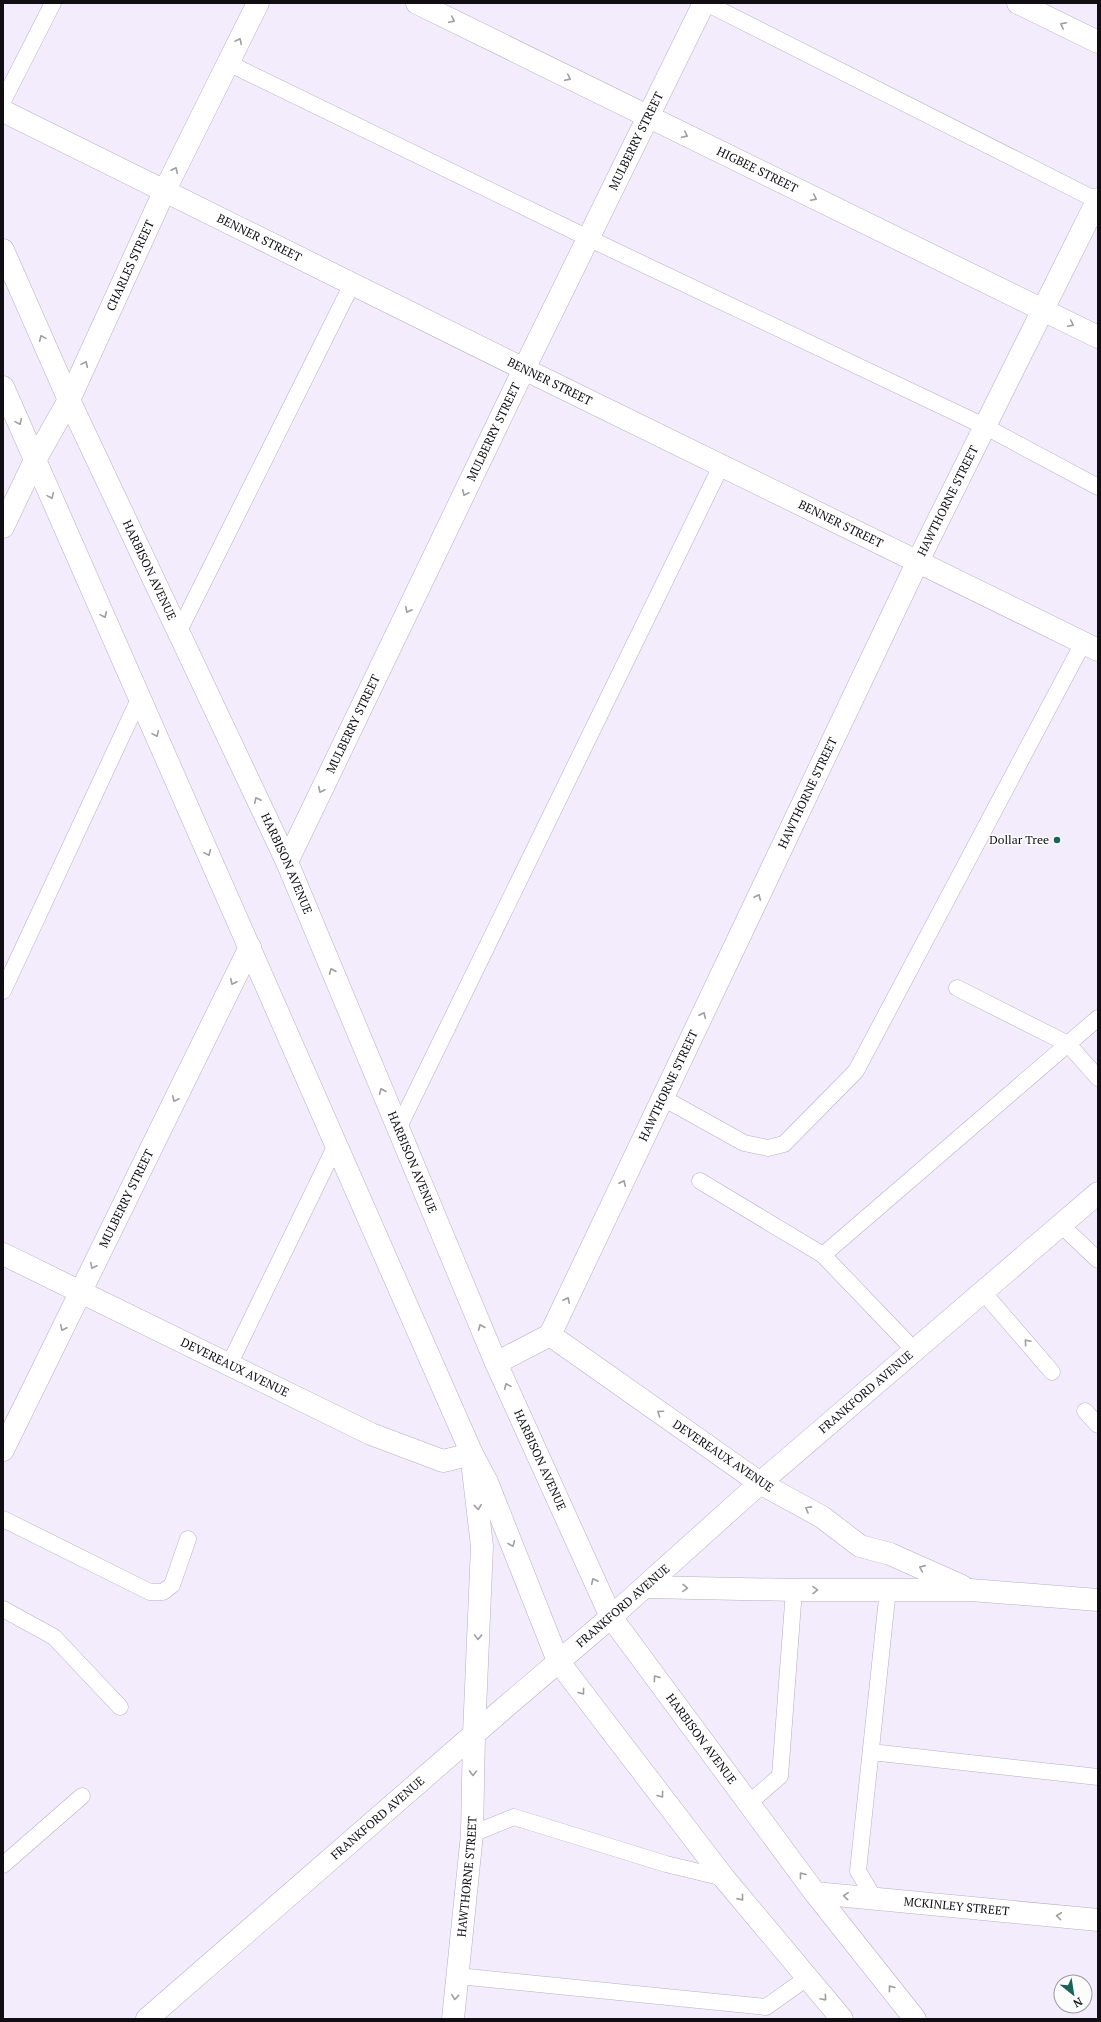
<svg xmlns="http://www.w3.org/2000/svg" width="1101" height="2022" font-family="'PT Serif',serif">
<style>
.lines{fill:none;stroke-linecap:round;stroke-linejoin:round}
.lane-casing{stroke:#b7afc2;stroke-width:17}
.street-casing{stroke:#b7afc2;stroke-width:23}
.secondary-casing{stroke:#b7afc2;stroke-width:23}
.primary-casing{stroke:#b7afc2;stroke-width:23}
.lane{stroke:#fff;stroke-width:16}
.street{stroke:#fff;stroke-width:22}
.secondary{stroke:#fff;stroke-width:22}
.primary{stroke:#fff;stroke-width:22}
.oneway{stroke:#9f9ea1}
.poi-dot{fill:#1a6358;stroke:#fcfcfc;stroke-width:1.5}
.labels{text-anchor:middle;stroke-width:3;stroke-linejoin:round;paint-order:stroke}
.street-label{font-size:12px;fill:#100d13;stroke:#fcfcfc}
.poi-label{font-size:12px;fill:#100d13;stroke:#fcfcfc;text-anchor:end}
</style>
<rect width="100%" height="100%" fill="#f2ecfc"/>
<g class="lines">
<g class="lane-casing">
<g id="lane">
<path d="M 706,3 L 1098,201"/>
<path d="M 228,63 L 588,238 L 986,427 L 1098,487"/>
<path d="M 3,101 L 53,3"/>
<path d="M 178,633 L 352,284"/>
<path d="M 957,988 L 1068,1044 L 1098,1078"/>
<path d="M 3,991 L 140,697"/>
<path d="M 663,1098 L 744,1143 L 768,1148 L 784,1144 L 856,1071 L 1083,643"/>
<path d="M 398,1129 L 721,466"/>
<path d="M 700,1181 L 823,1255"/>
<path d="M 1061,1225 L 1098,1260"/>
<path d="M 983,1292 L 1052,1372"/>
<path d="M 915,1351 L 823,1255 L 1098,1018"/>
<path d="M 229,1365 L 336,1145"/>
<path d="M 1085,1411 L 1098,1425"/>
<path d="M 3,1519 L 150,1592 L 163,1592 L 172,1585 L 188,1539"/>
<path d="M 3,1609 L 54,1637 L 120,1707"/>
<path d="M 871,1752 L 1098,1777"/>
<path d="M 749,1803 L 780,1776 L 794,1590"/>
<path d="M 472,1834 L 514,1817 L 666,1864 L 724,1878"/>
<path d="M 3,1865 L 82,1796"/>
<path d="M 874,1898 L 858,1871 L 888,1589"/>
<path d="M 458,1976 L 766,2007 L 807,1978"/>
</g>
</g>
<g class="street-casing">
<g id="street">
<path id="s1" d="M 417,3 L 1098,337"/>
<path d="M 1018,3 L 1098,42"/>
<path id="s2" d="M 3,111 L 524,369 L 1098,650"/>
<path id="s3" d="M 3,527 L 35,460 L 69,400 L 164,192 L 258,3"/>
<path id="s4" d="M 287,862 L 524,369 L 704,3"/>
<path id="s5" d="M 3,1254 L 371,1434 L 443,1461 L 472,1454"/>
<path d="M 550,1335 L 760,1483"/>
<path id="s6" d="M 496,1363 L 550,1335 L 918,561 L 1098,199"/>
<path id="s7" d="M 3,1450 L 250,947"/>
<path id="s8" d="M 815,1893 L 1098,1920"/>
<path id="s9" d="M 453,2019 L 472,1834 L 474,1734"/>
</g>
</g>
<g class="secondary-casing">
<g id="secondary">
<path d="M 760,1483 L 822,1517 L 860,1546 L 890,1554 L 962,1586"/>
<path d="M 646,1587 L 794,1590 L 971,1590 L 1098,1600"/>
<path id="s10" d="M 611,1617 L 760,1483 L 1098,1193"/>
</g>
</g>
<g class="primary-casing">
<g id="primary">
<path id="s11" d="M 3,250 L 69,400 L 287,862 L 496,1363 L 611,1617 L 815,1893 L 915,2019"/>
<path d="M 3,387 L 472,1454 L 487,1482 L 558,1661 L 724,1878 L 842,2019"/>
<path d="M 473,1470 L 482,1546 L 474,1734"/>
<path id="s12" d="M 147,2019 L 503,1709 L 611,1617"/>
</g>
</g>
<use href="#lane" class="lane"/>
<use href="#street" class="street"/>
<use href="#secondary" class="secondary"/>
<use href="#primary" class="primary"/>
</g>
<defs><path id="oneway-chevron" d="M-2-3.5L2.5 0L-2 3.5" fill="none" stroke-width="1.6" stroke-linecap="round" stroke-linejoin="round"/></defs>
<g class="oneway">
<use href="#oneway-chevron" transform="translate(452 20) rotate(26)"/>
<use href="#oneway-chevron" transform="translate(1063 25) rotate(-154)"/>
<use href="#oneway-chevron" transform="translate(239 41) rotate(-64)"/>
<use href="#oneway-chevron" transform="translate(568 78) rotate(26)"/>
<use href="#oneway-chevron" transform="translate(685 135) rotate(26)"/>
<use href="#oneway-chevron" transform="translate(175 170) rotate(-64)"/>
<use href="#oneway-chevron" transform="translate(814 198) rotate(26)"/>
<use href="#oneway-chevron" transform="translate(1071 324) rotate(26)"/>
<use href="#oneway-chevron" transform="translate(42 338) rotate(-114)"/>
<use href="#oneway-chevron" transform="translate(85 364) rotate(-66)"/>
<use href="#oneway-chevron" transform="translate(19 422) rotate(66)"/>
<use href="#oneway-chevron" transform="translate(465 493) rotate(116)"/>
<use href="#oneway-chevron" transform="translate(51 496) rotate(66)"/>
<use href="#oneway-chevron" transform="translate(408 610) rotate(116)"/>
<use href="#oneway-chevron" transform="translate(104 615) rotate(66)"/>
<use href="#oneway-chevron" transform="translate(156 734) rotate(66)"/>
<use href="#oneway-chevron" transform="translate(321 790) rotate(116)"/>
<use href="#oneway-chevron" transform="translate(257 800) rotate(-115)"/>
<use href="#oneway-chevron" transform="translate(208 853) rotate(66)"/>
<use href="#oneway-chevron" transform="translate(758 897) rotate(-65)"/>
<use href="#oneway-chevron" transform="translate(332 971) rotate(-113)"/>
<use href="#oneway-chevron" transform="translate(233 982) rotate(116)"/>
<use href="#oneway-chevron" transform="translate(703 1015) rotate(-65)"/>
<use href="#oneway-chevron" transform="translate(382 1091) rotate(-113)"/>
<use href="#oneway-chevron" transform="translate(175 1099) rotate(116)"/>
<use href="#oneway-chevron" transform="translate(623 1183) rotate(-65)"/>
<use href="#oneway-chevron" transform="translate(93 1266) rotate(116)"/>
<use href="#oneway-chevron" transform="translate(567 1300) rotate(-65)"/>
<use href="#oneway-chevron" transform="translate(481 1327) rotate(-113)"/>
<use href="#oneway-chevron" transform="translate(63 1328) rotate(116)"/>
<use href="#oneway-chevron" transform="translate(1027 1342) rotate(-131)"/>
<use href="#oneway-chevron" transform="translate(507 1386) rotate(-114)"/>
<use href="#oneway-chevron" transform="translate(660 1413) rotate(-145)"/>
<use href="#oneway-chevron" transform="translate(478 1507) rotate(84)"/>
<use href="#oneway-chevron" transform="translate(808 1509) rotate(-151)"/>
<use href="#oneway-chevron" transform="translate(512 1544) rotate(68)"/>
<use href="#oneway-chevron" transform="translate(922 1568) rotate(-156)"/>
<use href="#oneway-chevron" transform="translate(594 1581) rotate(-115)"/>
<use href="#oneway-chevron" transform="translate(685 1588) rotate(1)"/>
<use href="#oneway-chevron" transform="translate(815 1590) rotate(-1)"/>
<use href="#oneway-chevron" transform="translate(478 1637) rotate(92)"/>
<use href="#oneway-chevron" transform="translate(656 1678) rotate(-126)"/>
<use href="#oneway-chevron" transform="translate(582 1692) rotate(53)"/>
<use href="#oneway-chevron" transform="translate(473 1773) rotate(91)"/>
<use href="#oneway-chevron" transform="translate(661 1795) rotate(53)"/>
<use href="#oneway-chevron" transform="translate(802 1875) rotate(-127)"/>
<use href="#oneway-chevron" transform="translate(846 1896) rotate(-175)"/>
<use href="#oneway-chevron" transform="translate(741 1898) rotate(51)"/>
<use href="#oneway-chevron" transform="translate(1059 1916) rotate(-174)"/>
<use href="#oneway-chevron" transform="translate(891 1988) rotate(-128)"/>
<use href="#oneway-chevron" transform="translate(455 1997) rotate(96)"/>
<use href="#oneway-chevron" transform="translate(824 1998) rotate(49)"/>
</g>
<circle class="poi-dot" cx="1057" cy="840" r="4"/>
<g class="labels">
<g class="street-label">
<text dy="4" stroke="none"><textPath href="#s4" startOffset="801">MULBERRY STREET</textPath></text>
<text dy="4" stroke="none"><textPath href="#s1" startOffset="379">HIGBEE STREET</textPath></text>
<text dy="4" stroke="none"><textPath href="#s2" startOffset="286">BENNER STREET</textPath></text>
<text dy="4" stroke="none"><textPath href="#s3" startOffset="291">CHARLES STREET</textPath></text>
<text dy="4" stroke="none"><textPath href="#s2" startOffset="610">BENNER STREET</textPath></text>
<text dy="4" stroke="none"><textPath href="#s4" startOffset="477">MULBERRY STREET</textPath></text>
<text dy="4" stroke="none"><textPath href="#s6" startOffset="985">HAWTHORNE STREET</textPath></text>
<text dy="4" stroke="none"><textPath href="#s2" startOffset="934">BENNER STREET</textPath></text>
<text dy="4" stroke="none"><textPath href="#s11" startOffset="352">HARBISON AVENUE</textPath></text>
<text dy="4" stroke="none"><textPath href="#s4" startOffset="153">MULBERRY STREET</textPath></text>
<text dy="4" stroke="none"><textPath href="#s6" startOffset="661">HAWTHORNE STREET</textPath></text>
<text dy="4" stroke="none"><textPath href="#s11" startOffset="676">HARBISON AVENUE</textPath></text>
<text dy="4" stroke="none"><textPath href="#s6" startOffset="337">HAWTHORNE STREET</textPath></text>
<text dy="4" stroke="none"><textPath href="#s11" startOffset="1000">HARBISON AVENUE</textPath></text>
<text dy="4" stroke="none"><textPath href="#s7" startOffset="280">MULBERRY STREET</textPath></text>
<text dy="4" stroke="none"><textPath href="#s5" startOffset="258">DEVEREAUX AVENUE</textPath></text>
<text dy="4" stroke="none"><textPath href="#s10" startOffset="340">FRANKFORD AVENUE</textPath></text>
<text transform="translate(723 1456) rotate(34)" y="4">DEVEREAUX AVENUE</text>
<text dy="4" stroke="none"><textPath href="#s11" startOffset="1324">HARBISON AVENUE</textPath></text>
<text transform="translate(623 1606) rotate(-41)" y="4">FRANKFORD AVENUE</text>
<text dy="4" stroke="none"><textPath href="#s11" startOffset="1648">HARBISON AVENUE</textPath></text>
<text dy="4" stroke="none"><textPath href="#s12" startOffset="306">FRANKFORD AVENUE</textPath></text>
<text dy="4" stroke="none"><textPath href="#s9" startOffset="143">HAWTHORNE STREET</textPath></text>
<text dy="4" stroke="none"><textPath href="#s8" startOffset="142">MCKINLEY STREET</textPath></text>
</g>
<g class="poi-label">
<text x="1049" y="844">Dollar Tree</text>
</g>
</g>
<rect width="1101" height="2022" fill="none" stroke="#100d13" stroke-width="8"/>
<g transform="translate(1073 1994) rotate(150)"><circle r="19" fill="#fcfcfc" stroke="#9e9c9f"/>
<path d="M0-3L7 15L0 10L-7 15Z" fill="#1a6358"/>
<text y="-6" font-size="11" font-weight="bold" text-anchor="middle" fill="#100d13">N</text>
</g>
</svg>
